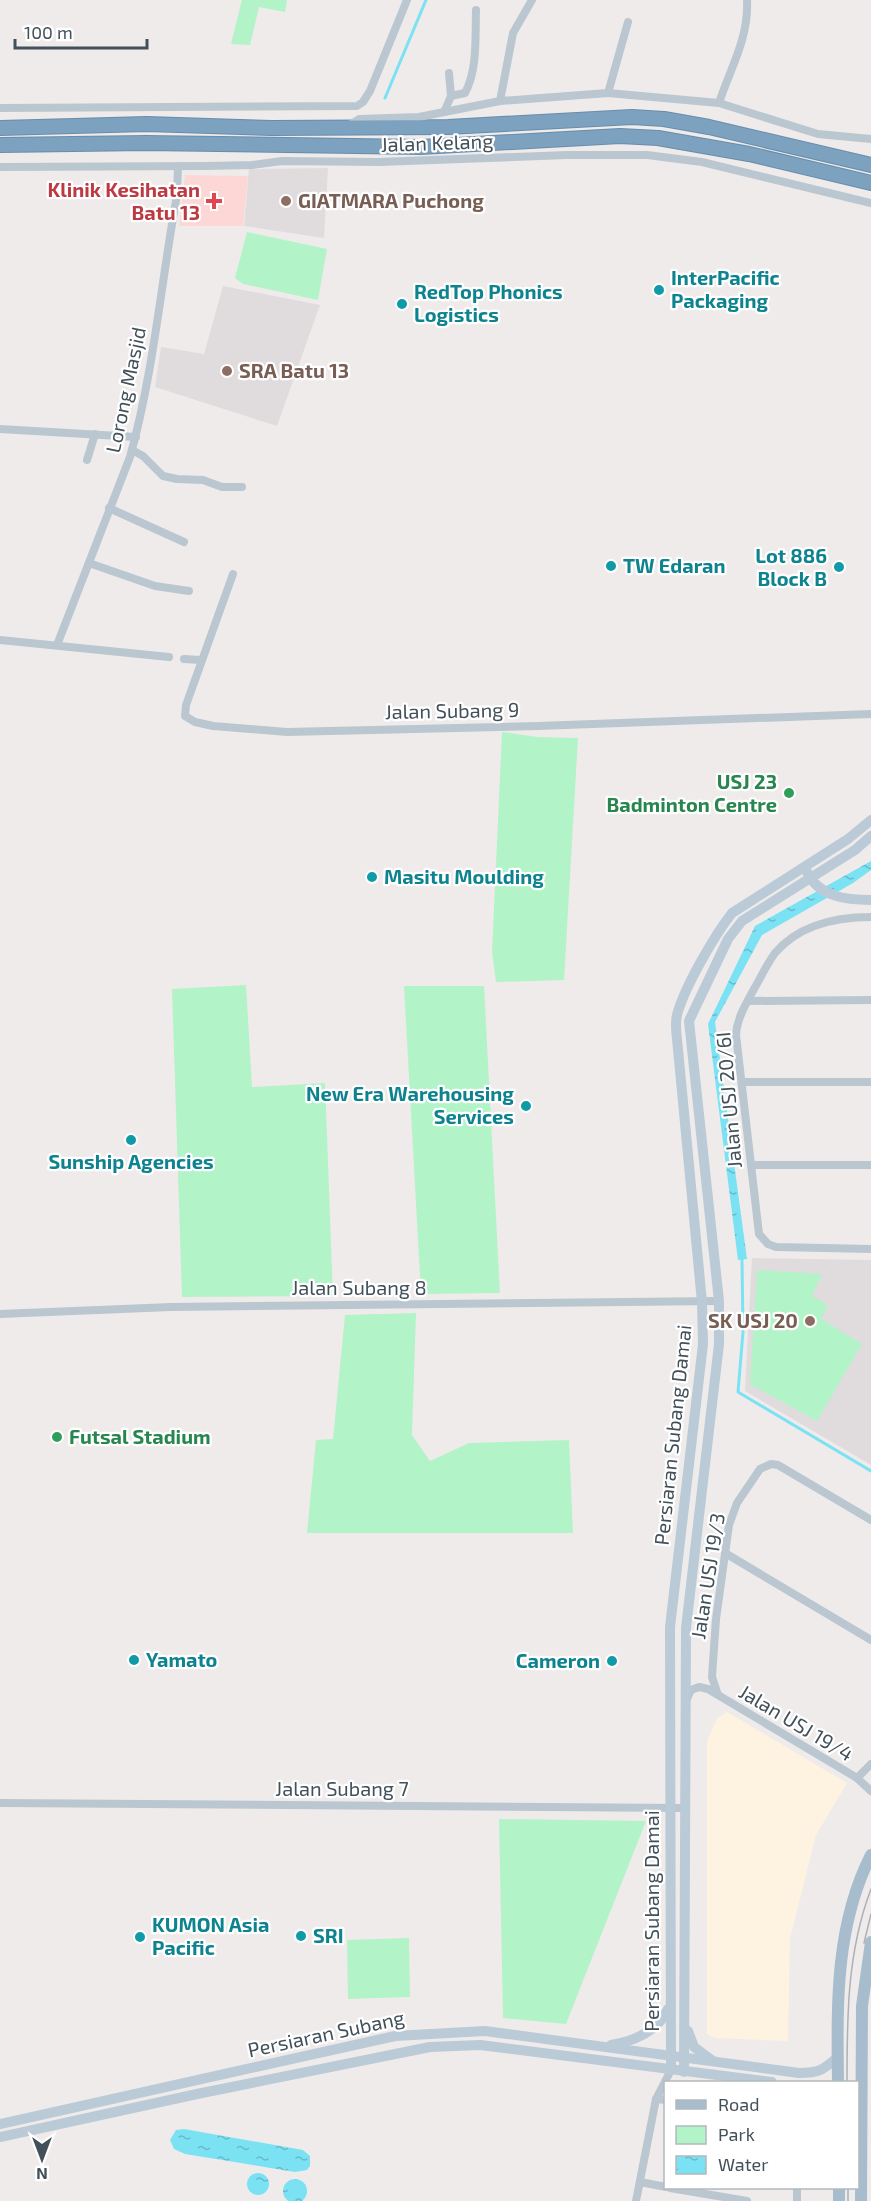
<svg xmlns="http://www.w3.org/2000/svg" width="871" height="2201" font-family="'Exo 2',sans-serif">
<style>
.commercial{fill:#fdf3e0}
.education{fill:#e0dcdd}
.medical{fill:#fdd7d6}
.green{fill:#b3f3c8}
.water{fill:url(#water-ripples)}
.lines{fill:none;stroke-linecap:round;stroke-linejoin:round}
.stream{stroke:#7be2f4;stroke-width:3}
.highway-casing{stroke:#688dac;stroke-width:16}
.street{stroke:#bac7d0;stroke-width:8}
.secondary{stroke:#bbcad7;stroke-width:10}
.primary{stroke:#a7bdce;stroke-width:12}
.highway{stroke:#7da2c0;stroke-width:14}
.tram{stroke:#adb1b7;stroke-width:1.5}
.health-dot{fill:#e0444e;stroke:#fff;stroke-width:2}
.education-dot{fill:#8d6e63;stroke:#fff;stroke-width:2}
.culture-dot{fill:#0f9aa8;stroke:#fff;stroke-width:2}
.leisure-dot{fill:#2e9e5b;stroke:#fff;stroke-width:2}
.labels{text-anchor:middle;stroke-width:4.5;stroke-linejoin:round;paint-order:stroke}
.street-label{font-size:20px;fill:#42505a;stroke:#fff}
.health-label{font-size:20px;font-weight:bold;fill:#be3a42;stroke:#fff;text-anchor:end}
.education-label{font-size:20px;font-weight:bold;fill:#785e54;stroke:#fff;text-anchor:start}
.culture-label{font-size:20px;font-weight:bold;fill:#0d838f;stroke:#fff;text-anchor:start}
.leisure-label{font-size:20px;font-weight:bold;fill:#27864d;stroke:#fff;text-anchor:end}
</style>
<defs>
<pattern id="water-ripples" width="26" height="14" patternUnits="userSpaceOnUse" patternTransform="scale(1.5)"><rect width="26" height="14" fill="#7be2f4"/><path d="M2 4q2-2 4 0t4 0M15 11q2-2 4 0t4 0" fill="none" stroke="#66bac9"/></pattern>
</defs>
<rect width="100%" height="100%" fill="#efebeb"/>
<path class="commercial" d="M 727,1712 L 847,1783 L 816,1835 L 790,1939 L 788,2041 L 715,2038 L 707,2034 L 707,1741 L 717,1718 Z"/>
<g class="education">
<path d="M 328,168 L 324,238 L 244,226 L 249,169 Z"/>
<path d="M 223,286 L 320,305 L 277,426 L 155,387 L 161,347 L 204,354 Z"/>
<path d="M 752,1258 L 871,1260 L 871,1465 L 745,1391 Z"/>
</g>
<path class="medical" d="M 185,175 L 248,176 L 243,226 L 179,226 Z"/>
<g class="green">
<path d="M 242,0 L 287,0 L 285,12 L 259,7 L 250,45 L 231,44 Z"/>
<path d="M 247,232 L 327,249 L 318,300 L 243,284 L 235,278 Z"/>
<path d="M 502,732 L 538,737 L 578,738 L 564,980 L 496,982 L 492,952 Z"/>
<path d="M 246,985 L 252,1087 L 325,1083 L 333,1296 L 182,1297 L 172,989 Z"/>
<path d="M 404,986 L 484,986 L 500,1293 L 421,1294 Z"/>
<path d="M 757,1270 L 822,1274 L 812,1296 L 828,1305 L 821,1319 L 862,1344 L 817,1421 L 750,1384 Z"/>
<path d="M 416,1313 L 412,1435 L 430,1461 L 469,1443 L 569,1440 L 573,1533 L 307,1533 L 316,1440 L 333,1439 L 345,1315 Z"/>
<path d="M 499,1819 L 646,1821 L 566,2024 L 503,2018 Z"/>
<path d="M 409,1938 L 410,1997 L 348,1999 L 347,1940 Z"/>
</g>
<g class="water">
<path d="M 871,861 L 871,870 L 853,883 L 762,935 L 715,1022 L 747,1259 L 738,1260 L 708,1024 L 755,926 Z"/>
<path d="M 184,2129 L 303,2150 L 310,2156 L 310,2166 L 307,2170 L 295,2172 L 185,2154 L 174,2149 L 170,2140 L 176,2130 Z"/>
<circle cx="258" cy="2184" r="11"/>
<circle cx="295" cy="2191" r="12"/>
</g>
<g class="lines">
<g class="stream">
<path d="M 385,98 L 426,0"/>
<path d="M 742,1260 L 743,1332 L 738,1392 L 871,1471"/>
</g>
<g class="highway-casing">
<g id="highway">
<path d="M 0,128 L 147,124 L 272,128 L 448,127 L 632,117 L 664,119 L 709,127 L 871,165"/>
<path d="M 0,145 L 146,143 L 421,147 L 620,136 L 658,138 L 749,154 L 871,183"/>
</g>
</g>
<g class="street">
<path d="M 449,73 L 451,96"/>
<path d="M 608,93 L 628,22"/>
<path d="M 500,101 L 513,33 L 532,0"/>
<path d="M 719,103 C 730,69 749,38 747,0"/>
<path d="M 0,108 L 357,106 L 363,102 L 370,91 L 407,0"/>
<path d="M 445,110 L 451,96 L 465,93 C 478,69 475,36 476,10"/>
<path d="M 348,126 L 359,119 L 419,117 L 500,101 L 608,93 L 719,103 L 818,134 L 871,139"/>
<path d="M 0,167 L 207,166 L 252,165 L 282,161 L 379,162 L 567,155 L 647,155 L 702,162 L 871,203"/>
<path d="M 0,429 L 136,437"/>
<path d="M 132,450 L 143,456 L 163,476 L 177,479 L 203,480 L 222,487 L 242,487"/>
<path d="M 87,460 L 95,434"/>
<path d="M 109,508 L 184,542"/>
<path d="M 89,563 L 155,586 L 189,591"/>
<path d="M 233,574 L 186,705 L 185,716 L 195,722 L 213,726 L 287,732 L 538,726 L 871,714"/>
<path d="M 0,640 L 169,657"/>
<path d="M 57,645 L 130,457 C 154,371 161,282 177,195 L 178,166"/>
<path d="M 184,659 L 200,660"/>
<path d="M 871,917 C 836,917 799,925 775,953 C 767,964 761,977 754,989 C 746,1004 737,1018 736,1035 L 759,1234 L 768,1244 L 776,1247 L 871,1249"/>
<path d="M 748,1001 L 871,1000"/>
<path d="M 742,1082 L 871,1082"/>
<path d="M 751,1165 L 871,1165"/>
<path d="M 0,1314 L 171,1307 L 719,1301"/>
<path d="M 725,1553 L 871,1640"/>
<path d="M 718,1695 L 712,1677 L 716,1619 L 729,1525 L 737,1503 L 760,1469 L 771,1464 L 778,1465 L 871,1520"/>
<path d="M 687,1699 L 691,1690 L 699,1687 L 708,1689 L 857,1778 L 871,1791"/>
<path d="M 857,1778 L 871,1764"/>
<path d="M 0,1803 L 685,1808"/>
<path d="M 656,2099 L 666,2100"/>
<path d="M 640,2182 L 666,2187"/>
<path d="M 670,2188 L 747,2201"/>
<path d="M 636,2201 L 656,2099 L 671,2070"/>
<path d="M 797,2201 L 797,2188"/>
</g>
<g class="secondary">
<path d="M 807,872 C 819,897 846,900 871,900"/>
<path d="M 688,2031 L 694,2047 L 713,2061"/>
<path d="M 611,2045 C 635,2041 657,2032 668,2009"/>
<path d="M 671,2070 L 670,1627 L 703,1344 L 702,1302 L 677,1039 C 676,1031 675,1023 677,1015 C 684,988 714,936 732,913 L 848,839 L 871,820"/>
<path d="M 684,2072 L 686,1628 L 719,1344 L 719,1301 L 689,1021 L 728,939 L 742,921 L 855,850 L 871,836"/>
<path d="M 0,2124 L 395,2036 L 485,2031 L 799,2073 C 819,2073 823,2070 838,2057"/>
<path d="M 0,2137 L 197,2094 L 430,2047 L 480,2045 L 772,2082"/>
</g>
<g class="primary">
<path d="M 838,2082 C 837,2005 835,1926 871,1855"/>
<path d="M 839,2188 L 839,2201"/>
<path d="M 861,2201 L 862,2006 L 871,1942"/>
</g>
<use href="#highway" class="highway"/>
<g class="tram">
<path d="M 864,1943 L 871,1914"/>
<path d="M 847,2082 C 847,2017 847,1952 871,1889"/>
<path d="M 848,2188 L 848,2201"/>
</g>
</g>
<path class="health-dot" d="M211 192h6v6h6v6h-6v6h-6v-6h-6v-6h6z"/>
<g class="education-dot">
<circle cx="286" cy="201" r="6"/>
<circle cx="227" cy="371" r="6"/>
<circle cx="810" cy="1321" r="6"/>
</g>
<g class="culture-dot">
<circle cx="659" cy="290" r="6"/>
<circle cx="402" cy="304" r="6"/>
<circle cx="611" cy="566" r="6"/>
<circle cx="839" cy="567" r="6"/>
<circle cx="372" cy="877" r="6"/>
<circle cx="526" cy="1106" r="6"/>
<circle cx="131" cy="1140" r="6"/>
<circle cx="134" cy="1660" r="6"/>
<circle cx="612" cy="1661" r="6"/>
<circle cx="301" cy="1936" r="6"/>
<circle cx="140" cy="1937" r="6"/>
</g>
<g class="leisure-dot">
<circle cx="789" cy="793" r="6"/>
<circle cx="57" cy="1437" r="6"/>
</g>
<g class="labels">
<g class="street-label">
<text transform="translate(437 143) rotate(-2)" y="7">Jalan Kelang</text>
<text transform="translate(126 390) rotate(-78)" y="7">Lorong Masjid</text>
<text transform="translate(452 711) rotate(-1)" y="7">Jalan Subang 9</text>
<text transform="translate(729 1100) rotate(-95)" y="7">Jalan USJ 20/6I</text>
<text x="359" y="1295">Jalan Subang 8</text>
<text transform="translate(673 1435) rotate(-84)" y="7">Persiaran Subang Damai</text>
<text transform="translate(708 1576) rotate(-81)" y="7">Jalan USJ 19/3</text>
<text transform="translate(796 1723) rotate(31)" y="7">Jalan USJ 19/4</text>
<text x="342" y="1796">Jalan Subang 7</text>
<text transform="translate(652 1921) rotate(-90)" y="7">Persiaran Subang Damai</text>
<text transform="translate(326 2034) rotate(-12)" y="7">Persiaran Subang</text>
</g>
<g class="health-label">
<text x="200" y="197">Klinik Kesihatan<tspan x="200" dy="23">Batu 13</tspan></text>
</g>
<g class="education-label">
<text x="298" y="208">GIATMARA Puchong</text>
<text x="239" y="378">SRA Batu 13</text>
<text x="798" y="1328" text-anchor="end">SK USJ 20</text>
</g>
<g class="culture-label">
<text x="671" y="285">InterPacific<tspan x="671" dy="23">Packaging</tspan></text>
<text x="414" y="299">RedTop Phonics<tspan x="414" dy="23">Logistics</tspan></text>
<text x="827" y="563" text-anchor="end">Lot 886<tspan x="827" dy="23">Block B</tspan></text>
<text x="623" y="573">TW Edaran</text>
<text x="384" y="884">Masitu Moulding</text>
<text x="514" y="1101" text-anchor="end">New Era Warehousing<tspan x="514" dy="23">Services</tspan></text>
<text x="131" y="1169" text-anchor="middle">Sunship Agencies</text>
<text x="146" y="1667">Yamato</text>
<text x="600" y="1668" text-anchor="end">Cameron</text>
<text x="152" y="1932">KUMON Asia<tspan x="152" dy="23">Pacific</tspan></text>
<text x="313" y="1943">SRI</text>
</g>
<g class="leisure-label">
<text x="777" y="789">USJ 23<tspan x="777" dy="23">Badminton Centre</tspan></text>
<text x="69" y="1444" text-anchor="start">Futsal Stadium</text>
</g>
</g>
<rect x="664" y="2081" width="195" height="108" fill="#ffffff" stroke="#b3b9bd" stroke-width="1.5"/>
<rect x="676" y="2100" width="30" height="9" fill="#a7bdce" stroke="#b3b9bd" stroke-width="1.5"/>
<text x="718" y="2111" font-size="18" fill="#42505a">Road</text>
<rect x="676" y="2126" width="30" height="18" fill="#b3f3c8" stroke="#b3b9bd" stroke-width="1.5"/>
<text x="718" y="2141" font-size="18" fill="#42505a">Park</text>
<rect x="676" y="2156" width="30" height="18" fill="url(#water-ripples)" stroke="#b3b9bd" stroke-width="1.5"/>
<text x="718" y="2171" font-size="18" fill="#42505a">Water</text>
<g transform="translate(42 2159) rotate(180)" stroke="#ffffff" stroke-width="4.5" paint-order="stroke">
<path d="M0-4.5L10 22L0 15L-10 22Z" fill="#42505a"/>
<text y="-9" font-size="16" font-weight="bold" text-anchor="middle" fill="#42505a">N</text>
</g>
<path d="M15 39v9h132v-9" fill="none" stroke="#42505a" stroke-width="3"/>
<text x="24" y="39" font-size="18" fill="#42505a" stroke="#ffffff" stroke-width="4.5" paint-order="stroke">100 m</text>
</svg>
